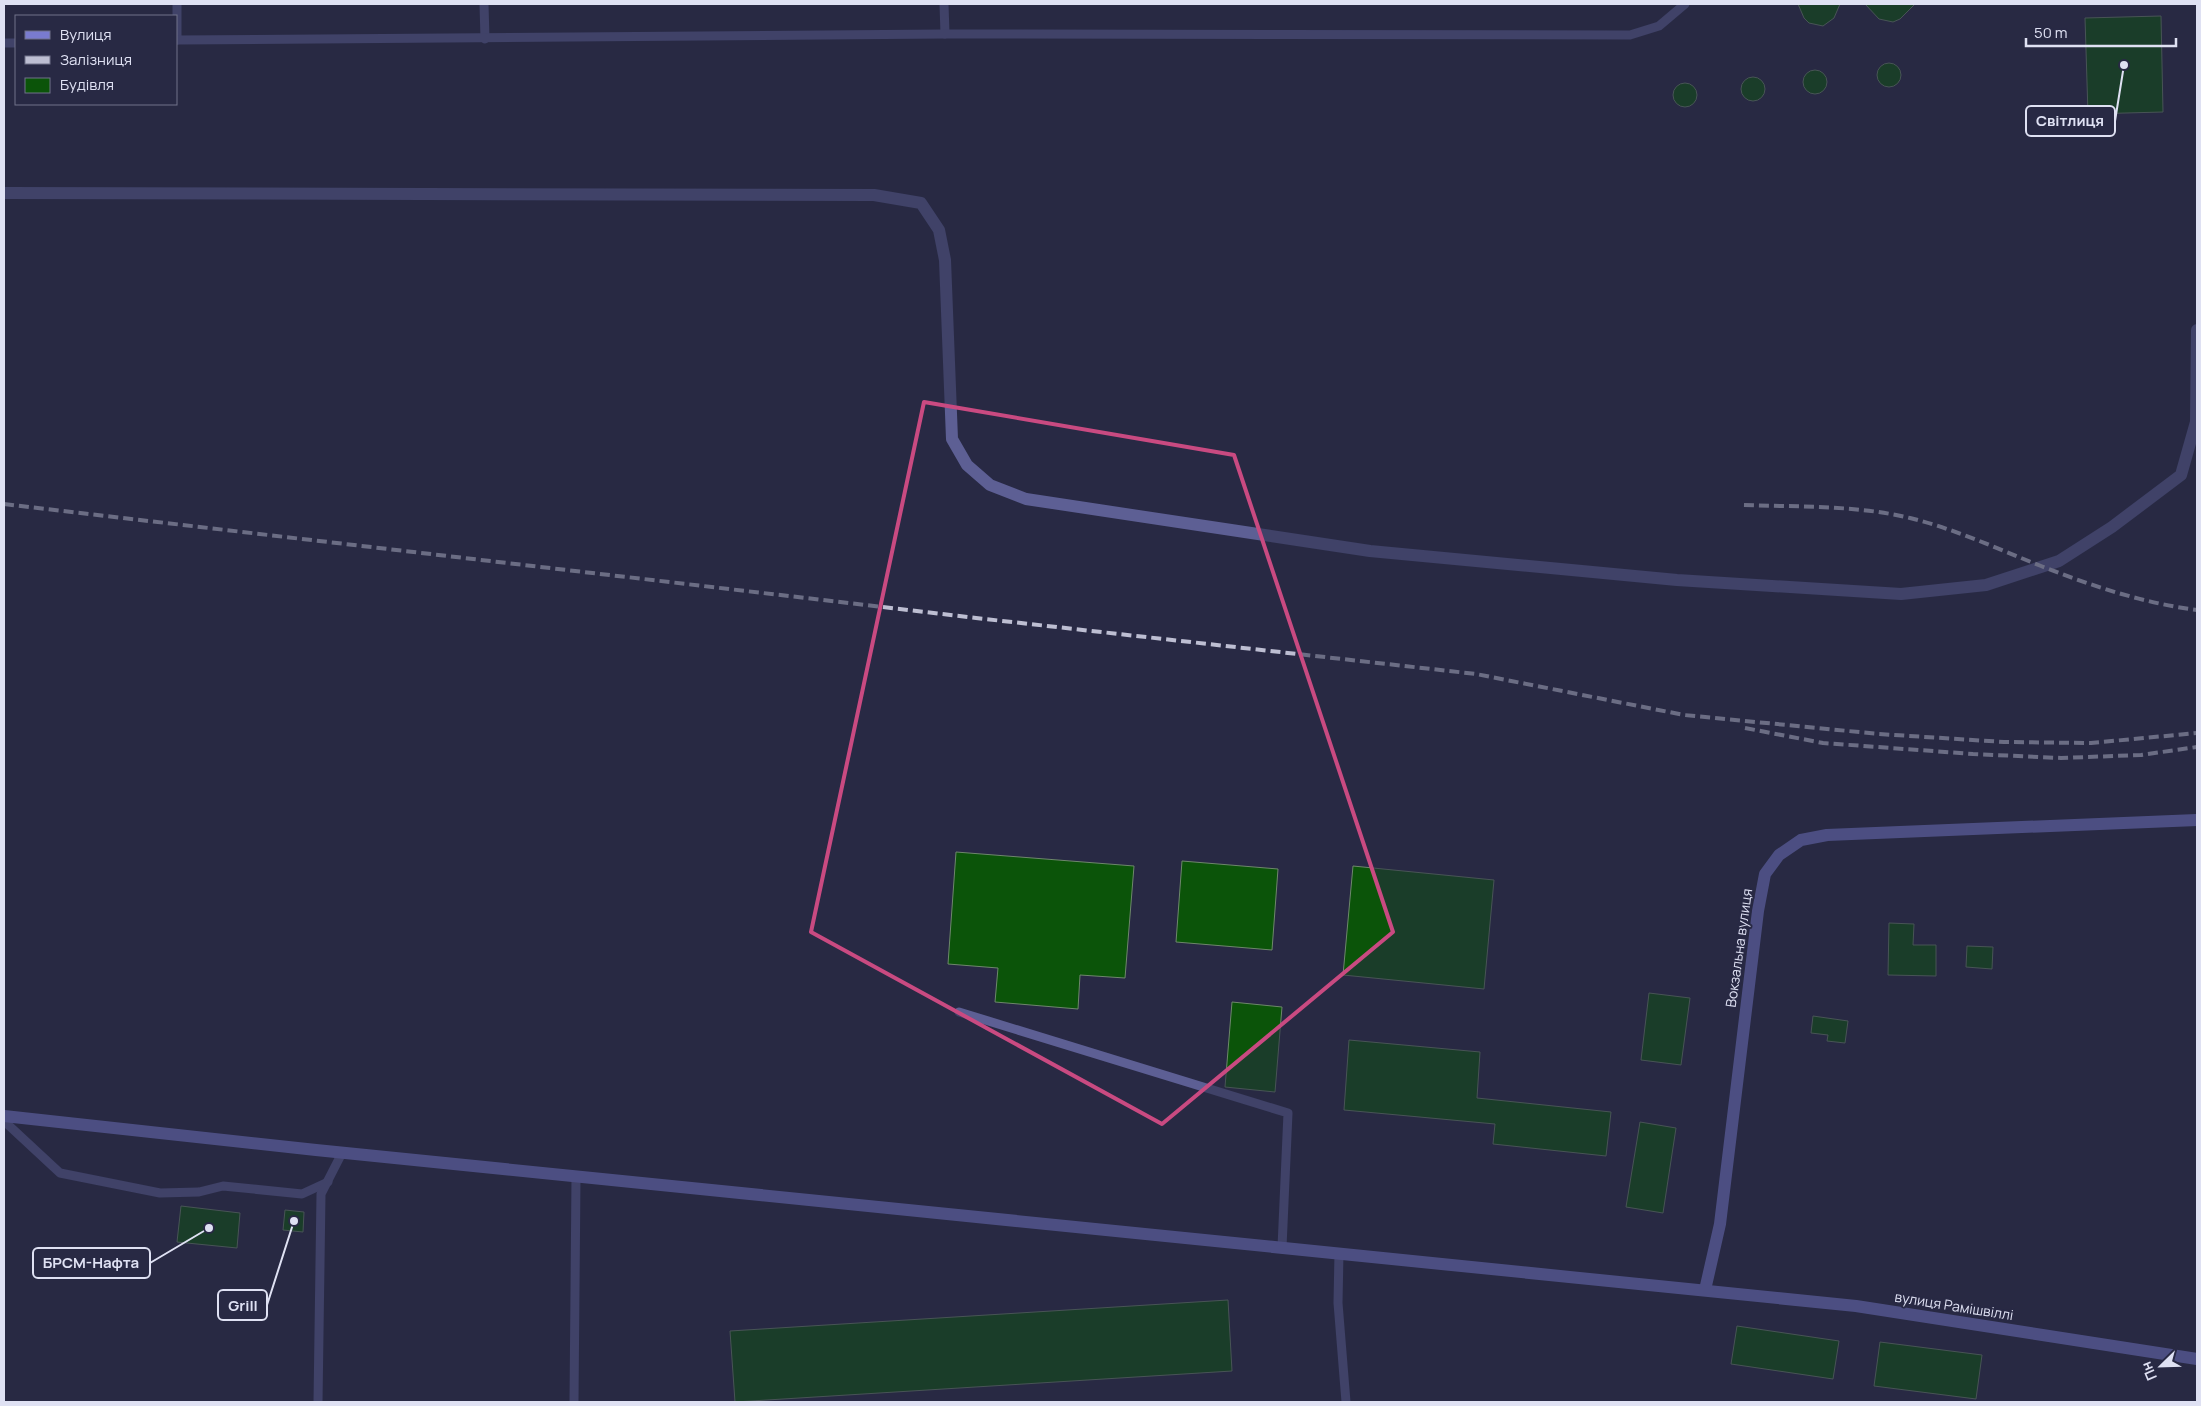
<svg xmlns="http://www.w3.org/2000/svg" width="2201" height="1406" font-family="Manrope,sans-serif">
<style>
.building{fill:#0b5409;stroke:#6e876c}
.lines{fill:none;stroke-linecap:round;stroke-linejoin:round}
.lane{stroke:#5d5f94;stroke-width:9}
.street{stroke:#5d5f94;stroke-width:12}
.secondary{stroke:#797bcf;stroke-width:12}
.rail{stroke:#bdbed2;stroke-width:4;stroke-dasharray:10 5;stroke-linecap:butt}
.marked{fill:none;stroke:#c94a81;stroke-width:4;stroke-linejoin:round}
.labels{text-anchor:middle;stroke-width:4;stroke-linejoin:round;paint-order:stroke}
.street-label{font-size:14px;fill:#dfe1f3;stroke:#282944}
.leader{fill:none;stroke:#dfe1f3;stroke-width:2}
.callout-dot{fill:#dfe1f3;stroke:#282944;stroke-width:2}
.callout{fill:#282944;stroke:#dfe1f3;stroke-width:2}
.callout-label{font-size:15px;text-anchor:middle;font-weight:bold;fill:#dfe1f3}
</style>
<rect width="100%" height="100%" fill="#282944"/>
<g class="building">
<path d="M 1798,4 L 1840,4 L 1834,18 L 1823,26 L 1809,23 L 1804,18 Z"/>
<path d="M 1865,4 L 1915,4 L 1900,19 L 1893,22 L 1879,19 Z"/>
<path d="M 2161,16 L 2163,112 L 2088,114 L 2085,18 Z"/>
<circle cx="1889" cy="75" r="12"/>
<circle cx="1815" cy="82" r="12"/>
<circle cx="1753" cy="89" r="12"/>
<circle cx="1685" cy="95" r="12"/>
<path d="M 956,852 L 1134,866 L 1125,978 L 1080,975 L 1078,1009 L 995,1002 L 998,968 L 948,964 Z"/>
<path d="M 1182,861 L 1278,869 L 1272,950 L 1176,942 Z"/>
<path d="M 1353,866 L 1494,880 L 1484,989 L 1343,975 Z"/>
<path d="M 1889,923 L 1914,924 L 1913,945 L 1936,945 L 1936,976 L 1888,975 Z"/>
<path d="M 1967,946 L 1993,947 L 1992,969 L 1966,967 Z"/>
<path d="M 1649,993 L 1690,998 L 1681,1065 L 1641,1060 Z"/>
<path d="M 1232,1002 L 1282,1007 L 1275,1092 L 1225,1087 Z"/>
<path d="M 1813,1016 L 1848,1021 L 1845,1043 L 1827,1041 L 1828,1035 L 1811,1033 Z"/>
<path d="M 1349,1040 L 1480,1052 L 1477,1098 L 1611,1112 L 1606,1156 L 1493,1144 L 1495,1124 L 1344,1110 Z"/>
<path d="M 1640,1122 L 1676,1128 L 1663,1213 L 1626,1207 Z"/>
<path d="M 181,1206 L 240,1213 L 237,1248 L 177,1242 Z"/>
<path d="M 285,1210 L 304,1212 L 303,1232 L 283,1230 Z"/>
<path d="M 1228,1300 L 1232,1371 L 735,1402 L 730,1331 Z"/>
<path d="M 1737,1326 L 1839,1341 L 1833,1379 L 1731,1364 Z"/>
<path d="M 1880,1342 L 1982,1355 L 1976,1399 L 1874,1386 Z"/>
</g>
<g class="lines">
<g class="lane">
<path d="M 177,4 L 177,40"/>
<path d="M 484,4 L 485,39"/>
<path d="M 944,4 L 945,34"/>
<path d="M 176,40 L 945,34 L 1630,35 L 1659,26 L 1685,4"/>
<path d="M 4,43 L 16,43"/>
<path d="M 959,1012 L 1288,1113 L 1282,1247"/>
<path d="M 4,1121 L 60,1173 L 160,1193 L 199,1192 L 223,1186 L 302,1194 L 328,1182"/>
<path d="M 1339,1253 L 1338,1303 L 1346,1402"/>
<path d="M 318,1402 L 321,1194 L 342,1153"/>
<path d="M 574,1402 L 576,1177"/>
</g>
<path class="street" d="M 4,193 L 874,195 L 921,203 L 939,230 L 945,260 L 952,439 L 967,465 L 990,485 L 1026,499 L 1370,551 L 1677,580 L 1901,594 L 1986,585 L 2059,561 L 2112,527 L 2181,475 L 2196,422 L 2197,330"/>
<g class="secondary">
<path d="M 4,1116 L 316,1150 L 1856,1306 L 2197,1359"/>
<path d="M 1705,1290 L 1720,1224 L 1758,911 L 1765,874 L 1779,855 L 1801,840 L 1827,835 L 2197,820"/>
</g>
<g class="rail">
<path d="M 4,504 L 976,618 L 1476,674 L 1684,715 L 1879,734 L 2004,742 L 2091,743 L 2197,733"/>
<path d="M 1744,505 C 1799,507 1856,505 1910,518 C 1955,529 1998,549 2041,566 C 2092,586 2143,603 2197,610"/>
<path d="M 1745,728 L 1823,743 L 1973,754 L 2061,758 L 2141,755 L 2197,747"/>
</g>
</g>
<path d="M0 0H2201V1406H0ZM 924,402 L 1234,455 L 1393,932 L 1162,1124 L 811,932 Z" fill="#282944" fill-opacity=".55" fill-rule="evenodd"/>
<path class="marked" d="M 924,402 L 1234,455 L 1393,932 L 1162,1124 L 811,932 Z"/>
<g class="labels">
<g class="street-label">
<text transform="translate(1739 948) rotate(-82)" y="5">Вокзальна вулиця</text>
<text transform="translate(1954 1306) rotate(9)" y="5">вулиця Рамішвіллі</text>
</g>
</g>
<path class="leader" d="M2124 65L2115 121M209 1228L150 1263M294 1221L267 1305"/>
<g class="callout-dot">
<circle cx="2124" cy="65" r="5"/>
<circle cx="209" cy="1228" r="5"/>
<circle cx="294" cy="1221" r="5"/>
</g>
<g class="callout">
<rect x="2026" y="106" width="89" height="30" rx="5"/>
<rect x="33" y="1248" width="117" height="30" rx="5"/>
<rect x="218" y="1290" width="49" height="30" rx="5"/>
</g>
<g class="callout-label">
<text x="2070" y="126">Світлиця</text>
<text x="91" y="1268">БРСМ-Нафта</text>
<text x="243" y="1311">Grill</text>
</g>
<rect width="2201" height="1406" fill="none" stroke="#dfe1f3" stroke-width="10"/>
<rect x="15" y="15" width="162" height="90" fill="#282944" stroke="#71738a"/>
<rect x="25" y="31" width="25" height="8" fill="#797bcf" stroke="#71738a"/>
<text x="60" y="40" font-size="15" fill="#dfe1f3">Вулиця</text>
<rect x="25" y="56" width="25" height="8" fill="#bdbed2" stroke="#71738a"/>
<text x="60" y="65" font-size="15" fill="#dfe1f3">Залізниця</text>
<rect x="25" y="78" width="25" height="15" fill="#0b5409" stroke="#71738a"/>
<text x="60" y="90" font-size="15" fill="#dfe1f3">Будівля</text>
<g transform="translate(2161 1366) rotate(247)" stroke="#282944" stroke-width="4" paint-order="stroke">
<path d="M0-4L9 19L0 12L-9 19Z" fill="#dfe1f3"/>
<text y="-8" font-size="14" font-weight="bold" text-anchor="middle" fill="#dfe1f3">Пн</text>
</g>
<path d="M2026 38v8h150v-8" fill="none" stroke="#dfe1f3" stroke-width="2.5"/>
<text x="2034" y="38" font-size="15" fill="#dfe1f3" stroke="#282944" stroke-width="4" paint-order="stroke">50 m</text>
</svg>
